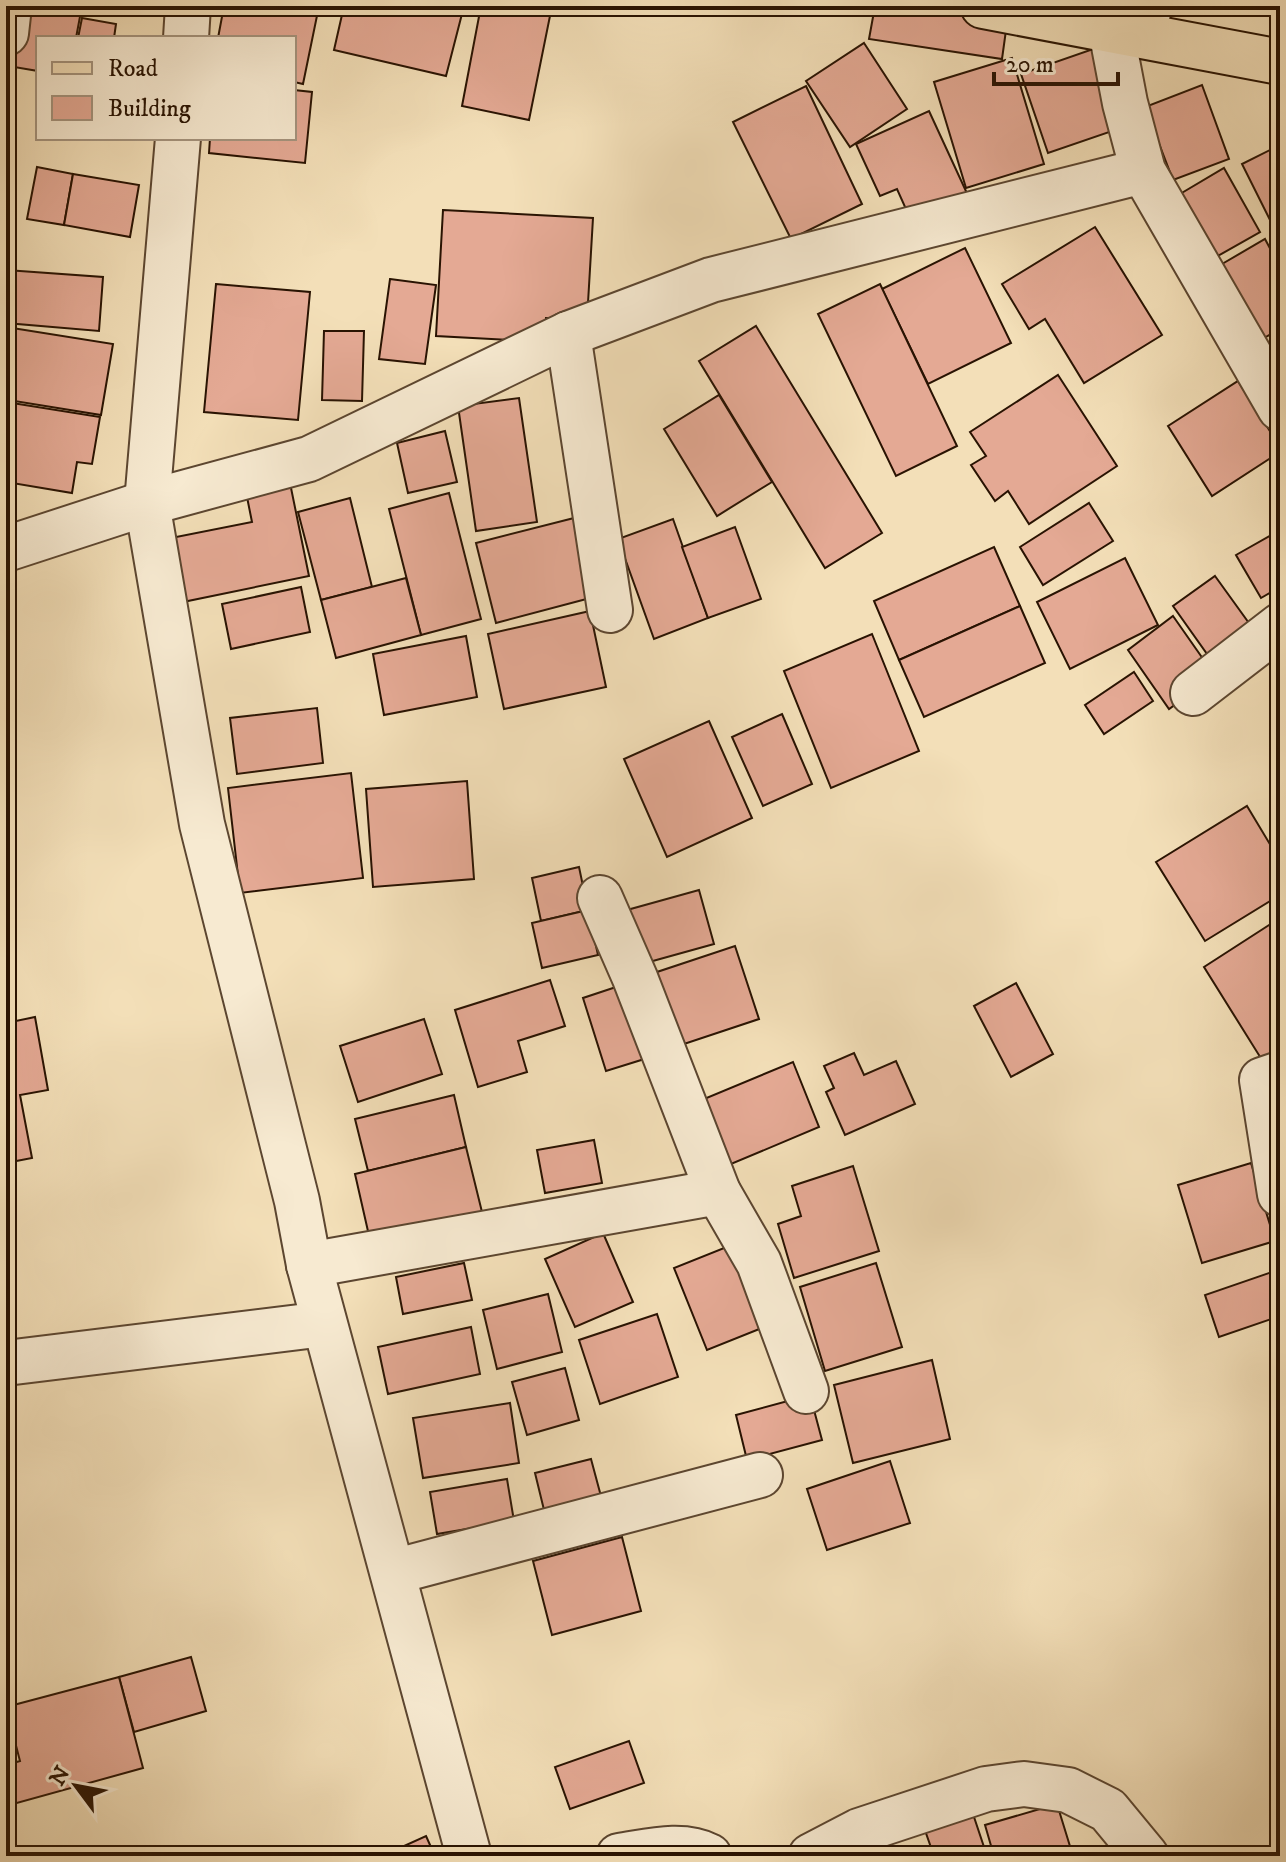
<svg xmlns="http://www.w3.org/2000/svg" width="1286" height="1862" font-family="'IM FELL DW Pica',serif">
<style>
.building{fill:#e4a994;stroke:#291302;stroke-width:2}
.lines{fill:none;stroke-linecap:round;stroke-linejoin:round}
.minor-casing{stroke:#5c4630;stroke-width:48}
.major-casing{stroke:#291302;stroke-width:48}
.minor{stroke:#f7ead1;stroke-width:44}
.major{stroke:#f3dfb8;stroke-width:44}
</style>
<rect width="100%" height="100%" fill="#f3dfb8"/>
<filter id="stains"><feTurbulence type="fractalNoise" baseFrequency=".0025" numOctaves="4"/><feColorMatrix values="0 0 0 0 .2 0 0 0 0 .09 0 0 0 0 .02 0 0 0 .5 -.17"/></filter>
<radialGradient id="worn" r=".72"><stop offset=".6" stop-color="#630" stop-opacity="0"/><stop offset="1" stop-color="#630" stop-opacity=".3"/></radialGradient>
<g class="building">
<path d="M 24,6 L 82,6 L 76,38 L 38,38 L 38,71 L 14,67 Z"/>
<path d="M 224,6 L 319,6 L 303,84 L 294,82 L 294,38 L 218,38 Z"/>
<path d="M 344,6 L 464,6 L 446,76 L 334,50 Z"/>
<path d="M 481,6 L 552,6 L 529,120 L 462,106 Z"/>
<path d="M 875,6 L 897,6 L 1007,23 L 1002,59 L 869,39 Z"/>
<path d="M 82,18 L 116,24 L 114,38 L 78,38 Z"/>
<path d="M 864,43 L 907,109 L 850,147 L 806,81 Z"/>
<path d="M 1096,48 L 1124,127 L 1048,153 L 1021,74 Z"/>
<path d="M 1012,58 L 1044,164 L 966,188 L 934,82 Z"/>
<path d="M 1202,85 L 1229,159 L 1173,180 L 1145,107 Z"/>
<path d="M 806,86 L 862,204 L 791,239 L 733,122 Z"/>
<path d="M 294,90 L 312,92 L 305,163 L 209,153 L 210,138 L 294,138 Z"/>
<path d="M 929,111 L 971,202 L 914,227 L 897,189 L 880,196 L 856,144 Z"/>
<path d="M 1280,145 L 1280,240 L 1242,164 Z"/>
<path d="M 37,167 L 73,174 L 64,225 L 27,219 Z"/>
<path d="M 1224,168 L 1260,232 L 1216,257 L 1180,194 Z"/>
<path d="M 73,174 L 139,185 L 130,237 L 64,225 Z"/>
<path d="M 443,210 L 593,218 L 587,320 L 546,318 L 545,342 L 436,336 Z"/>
<path d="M 1095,227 L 1162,335 L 1084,383 L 1045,319 L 1029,329 L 1002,284 Z"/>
<path d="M 1265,239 L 1280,267 L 1280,329 L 1264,338 L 1222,264 Z"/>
<path d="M 965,248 L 1011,343 L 928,384 L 882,289 Z"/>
<path d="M 6,270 L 103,277 L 99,331 L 6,323 Z"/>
<path d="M 390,279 L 436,285 L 425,364 L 379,359 Z"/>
<path d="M 216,284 L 310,292 L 298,420 L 204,412 Z"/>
<path d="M 880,284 L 957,446 L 896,476 L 818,314 Z"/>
<path d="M 756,326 L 882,533 L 825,568 L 699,361 Z"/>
<path d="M 6,327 L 113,344 L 101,415 L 8,400 L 11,377 L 6,376 Z"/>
<path d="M 324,331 L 364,331 L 362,401 L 322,400 Z"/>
<path d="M 1058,375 L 1117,466 L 1029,524 L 1008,491 L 995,501 L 971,465 L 986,456 L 970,432 Z"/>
<path d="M 1238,381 L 1280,447 L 1280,452 L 1212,496 L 1168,426 Z"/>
<path d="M 719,395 L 772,482 L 717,516 L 664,429 Z"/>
<path d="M 519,398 L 537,522 L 476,531 L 458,406 Z"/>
<path d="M 6,402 L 100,417 L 92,464 L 77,462 L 72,493 L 6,482 Z"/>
<path d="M 445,431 L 457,482 L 408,493 L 397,443 Z"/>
<path d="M 290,483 L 309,576 L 183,602 L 171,538 L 252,522 L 246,492 Z"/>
<path d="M 449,493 L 481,619 L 421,635 L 389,509 Z"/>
<path d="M 350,498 L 372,587 L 321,600 L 298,512 Z"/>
<path d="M 1089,503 L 1113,541 L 1043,585 L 1020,547 Z"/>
<path d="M 574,518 L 594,597 L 496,623 L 476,543 Z"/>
<path d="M 673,519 L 708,618 L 654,639 L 618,539 Z"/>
<path d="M 735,527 L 761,599 L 708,618 L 682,547 Z"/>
<path d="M 1280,530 L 1280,587 L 1261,598 L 1236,555 Z"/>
<path d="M 994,547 L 1020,606 L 899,660 L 874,601 Z"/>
<path d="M 1125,558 L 1158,625 L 1070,669 L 1037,602 Z"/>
<path d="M 1215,576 L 1259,637 L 1217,668 L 1173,606 Z"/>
<path d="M 406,578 L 421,635 L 336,658 L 321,600 Z"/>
<path d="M 301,587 L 310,632 L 231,649 L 222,604 Z"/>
<path d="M 1020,606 L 1045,663 L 924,717 L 899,660 Z"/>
<path d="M 590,611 L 606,687 L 504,709 L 488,634 Z"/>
<path d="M 1173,616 L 1215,676 L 1169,709 L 1128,650 Z"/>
<path d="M 872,634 L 919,751 L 831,788 L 784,671 Z"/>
<path d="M 466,636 L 477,697 L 384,715 L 373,654 Z"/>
<path d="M 1134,672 L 1153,701 L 1104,734 L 1085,705 Z"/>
<path d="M 317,708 L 323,763 L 237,774 L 230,718 Z"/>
<path d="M 782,714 L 812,784 L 763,806 L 732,737 Z"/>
<path d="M 709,721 L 752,818 L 667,857 L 624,759 Z"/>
<path d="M 351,773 L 363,878 L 240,893 L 228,788 Z"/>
<path d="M 467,781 L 474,879 L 373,887 L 366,789 Z"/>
<path d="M 1247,806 L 1280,861 L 1280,895 L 1205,941 L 1156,862 Z"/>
<path d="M 579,867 L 588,910 L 541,921 L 532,878 Z"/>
<path d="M 699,890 L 714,944 L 642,964 L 627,910 Z"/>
<path d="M 588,910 L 598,955 L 542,968 L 532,923 Z"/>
<path d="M 1280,918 L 1280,1049 L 1262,1060 L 1204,967 Z"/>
<path d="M 735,946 L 759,1019 L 678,1046 L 654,973 Z"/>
<path d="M 550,980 L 565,1026 L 518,1041 L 527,1072 L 478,1087 L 455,1010 Z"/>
<path d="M 631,982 L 654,1056 L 606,1071 L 583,998 Z"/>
<path d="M 1016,983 L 1053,1054 L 1011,1077 L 974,1006 Z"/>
<path d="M 35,1017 L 48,1090 L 20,1095 L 32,1158 L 6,1163 L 6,1023 Z"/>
<path d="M 424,1019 L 442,1074 L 358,1102 L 340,1046 Z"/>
<path d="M 854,1053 L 864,1075 L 896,1061 L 915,1104 L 845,1135 L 826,1092 L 834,1088 L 824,1066 Z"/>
<path d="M 793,1062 L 819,1127 L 731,1164 L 704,1099 Z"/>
<path d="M 454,1095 L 466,1147 L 368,1171 L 355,1119 Z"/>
<path d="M 594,1140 L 602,1183 L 545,1193 L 537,1150 Z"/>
<path d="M 466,1147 L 482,1212 L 370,1240 L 355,1174 Z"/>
<path d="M 1251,1163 L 1275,1241 L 1202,1263 L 1178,1185 Z"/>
<path d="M 853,1166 L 879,1251 L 794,1278 L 778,1224 L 801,1216 L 792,1186 Z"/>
<path d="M 603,1233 L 633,1302 L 575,1327 L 545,1259 Z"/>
<path d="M 739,1242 L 772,1324 L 707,1350 L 674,1268 Z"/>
<path d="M 464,1263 L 472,1300 L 403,1314 L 396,1277 Z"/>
<path d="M 876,1263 L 902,1347 L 825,1371 L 800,1287 Z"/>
<path d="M 1275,1271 L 1280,1285 L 1280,1316 L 1219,1337 L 1205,1295 Z"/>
<path d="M 548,1294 L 562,1352 L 497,1369 L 483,1310 Z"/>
<path d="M 657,1314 L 678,1377 L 600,1404 L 579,1340 Z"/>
<path d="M 471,1327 L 480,1374 L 388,1394 L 378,1347 Z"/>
<path d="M 932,1360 L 950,1439 L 853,1463 L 834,1385 Z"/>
<path d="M 565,1368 L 579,1420 L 527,1435 L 512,1382 Z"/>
<path d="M 810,1395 L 822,1440 L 747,1460 L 736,1415 Z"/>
<path d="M 510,1403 L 519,1463 L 423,1478 L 413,1418 Z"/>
<path d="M 591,1459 L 602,1500 L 545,1514 L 535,1473 Z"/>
<path d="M 890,1461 L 910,1523 L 827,1550 L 807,1489 Z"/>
<path d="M 507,1479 L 514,1521 L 437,1534 L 430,1492 Z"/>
<path d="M 622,1537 L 641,1611 L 552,1635 L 533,1561 Z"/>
<path d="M 191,1657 L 206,1711 L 134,1732 L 119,1677 Z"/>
<path d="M 119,1677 L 143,1768 L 6,1806 L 6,1765 L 20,1761 L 6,1707 Z"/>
<path d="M 629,1741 L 644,1783 L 570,1809 L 555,1767 Z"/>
<path d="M 968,1799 L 987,1856 L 934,1856 L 920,1816 Z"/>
<path d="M 1057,1804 L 1073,1856 L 994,1856 L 985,1825 Z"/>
<path d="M 426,1836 L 435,1856 L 382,1856 Z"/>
</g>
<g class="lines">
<g class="minor-casing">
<g id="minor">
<path d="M 1111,30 L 1125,103 L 1143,171 L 1280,408"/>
<path d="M 6,33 L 9,6"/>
<path d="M 1141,35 L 1150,6"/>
<path d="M 186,38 L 188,6"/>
<path d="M 178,138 L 147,503 L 202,824 L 297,1201 L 309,1265 L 469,1856"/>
<path d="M 568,334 L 610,610"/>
<path d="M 6,549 L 147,503 L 309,459 L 568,334 L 711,280 L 1143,171"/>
<path d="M 1193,693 L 1280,626"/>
<path d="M 600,898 L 635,978 L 718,1192 L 759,1263 L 806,1391"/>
<path d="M 1280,1074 L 1262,1080 L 1280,1194"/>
<path d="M 309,1265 L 718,1192"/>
<path d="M 6,1363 L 324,1324"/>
<path d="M 393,1572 L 760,1475"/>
<path d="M 619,1856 C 647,1852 682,1842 709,1856"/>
<path d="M 811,1856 L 859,1831 L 986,1789 L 1024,1784 L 1068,1790 L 1108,1810 L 1146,1856"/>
</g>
</g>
<g class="major-casing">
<path id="major" d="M 983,6 L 1280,62"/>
</g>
<use href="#minor" class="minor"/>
<use href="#major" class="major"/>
</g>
<rect width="1286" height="1862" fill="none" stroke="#f3dfb8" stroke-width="32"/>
<rect x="8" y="8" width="1270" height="1846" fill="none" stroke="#291302" stroke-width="4"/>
<rect x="16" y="16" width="1254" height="1830" fill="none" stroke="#291302" stroke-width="2"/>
<rect x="36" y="36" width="260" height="104" fill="#f7ead1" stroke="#a5947e" stroke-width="2"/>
<rect x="52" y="62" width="40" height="12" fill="#f3dfb8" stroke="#a5947e" stroke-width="2"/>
<text x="108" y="76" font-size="24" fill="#291302">Road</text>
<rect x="52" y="96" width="40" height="24" fill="#e4a994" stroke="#a5947e" stroke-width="2"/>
<text x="108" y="116" font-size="24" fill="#291302">Building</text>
<g transform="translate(76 1786) rotate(302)" stroke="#f7ead1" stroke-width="6" paint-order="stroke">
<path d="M0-6L14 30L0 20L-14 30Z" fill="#291302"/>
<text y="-12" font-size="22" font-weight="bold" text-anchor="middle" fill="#291302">N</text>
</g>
<path d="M994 72v12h124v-12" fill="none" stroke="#291302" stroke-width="4"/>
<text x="1006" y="72" font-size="24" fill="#291302" stroke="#f7ead1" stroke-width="6" paint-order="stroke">20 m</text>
<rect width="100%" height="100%" filter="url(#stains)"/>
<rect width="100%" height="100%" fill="url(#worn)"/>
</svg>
